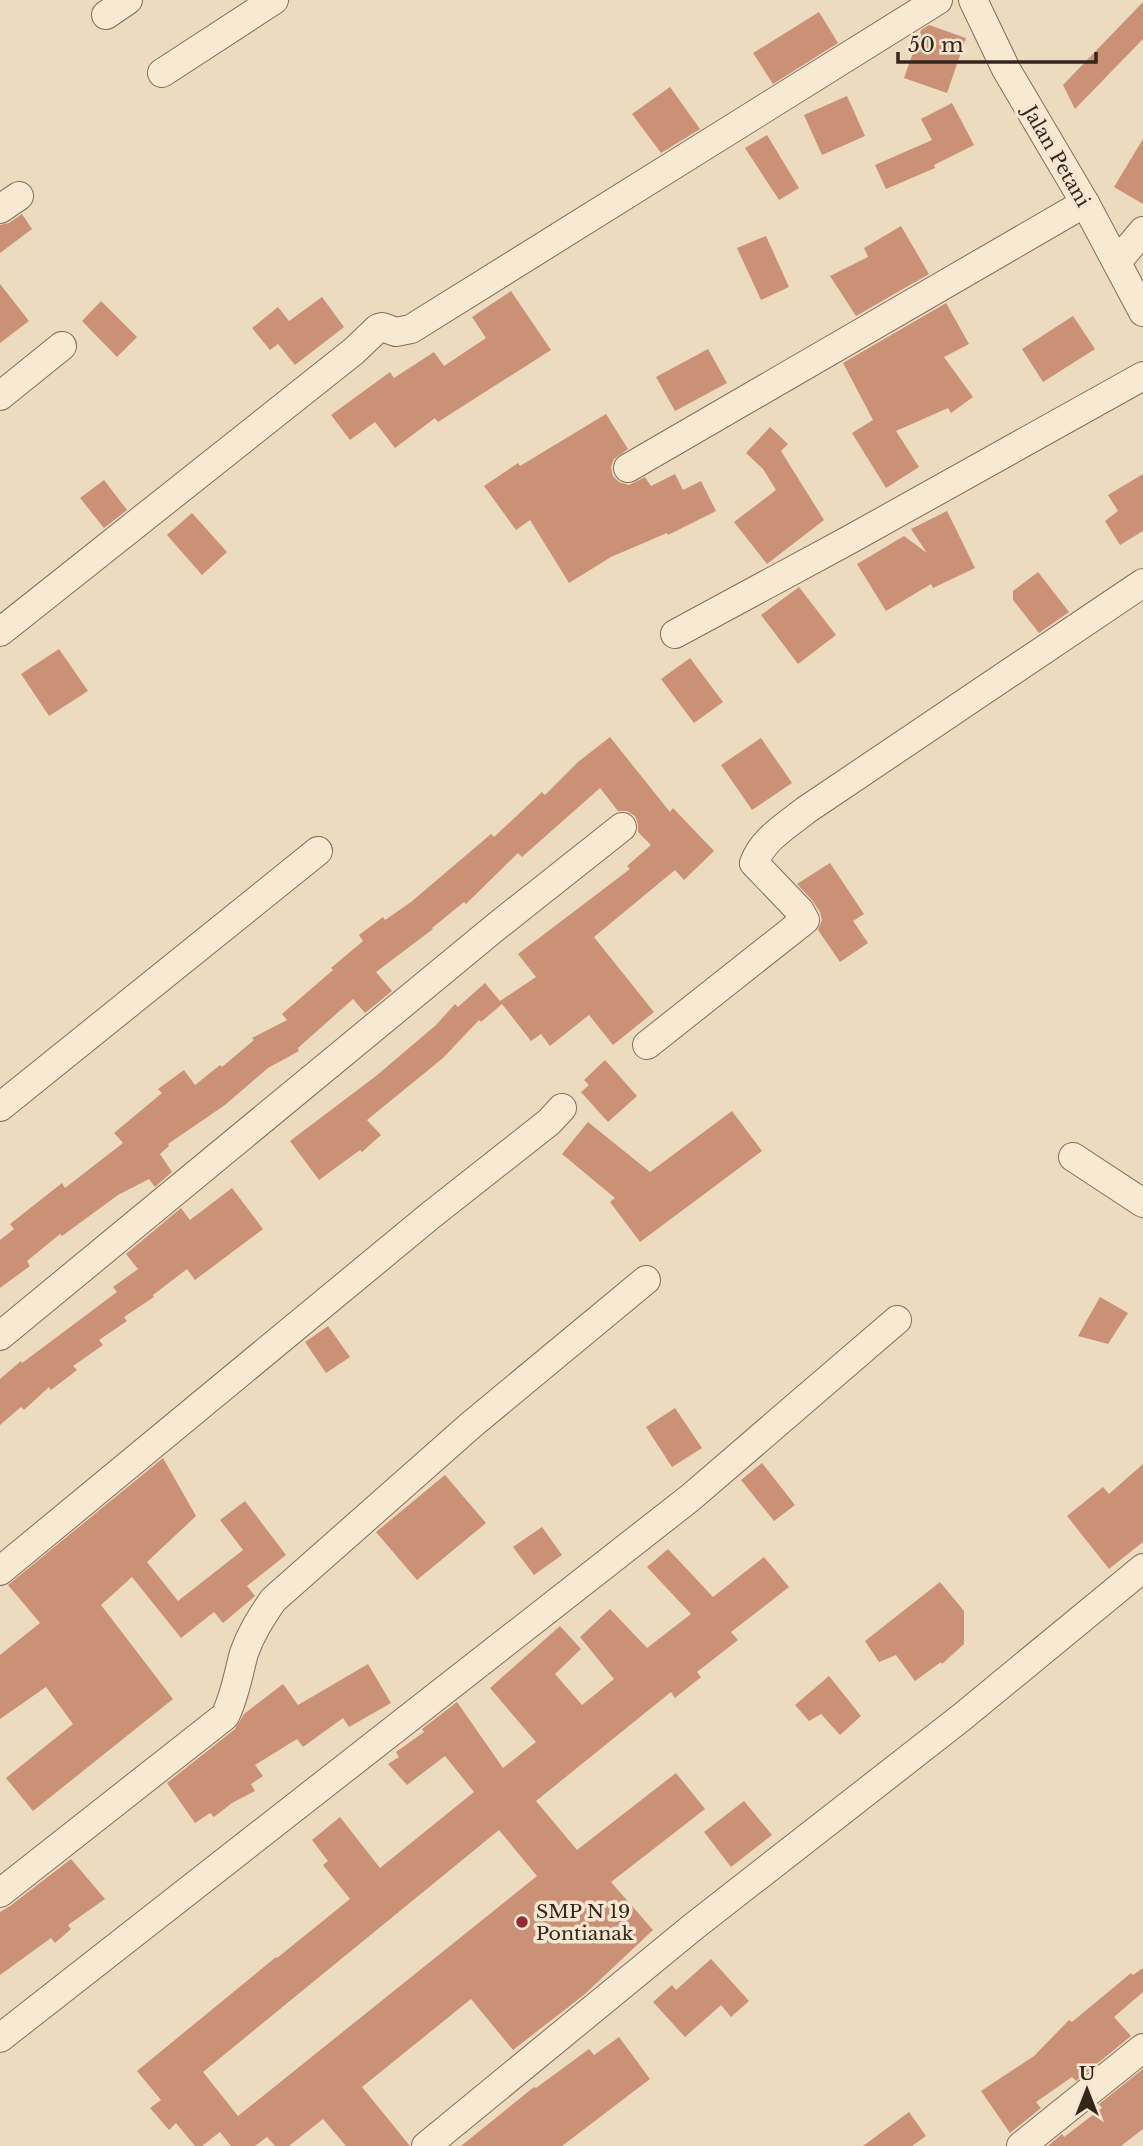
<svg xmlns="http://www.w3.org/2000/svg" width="1143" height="2146" font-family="'Libre Baskerville',serif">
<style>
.building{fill:#ca9177;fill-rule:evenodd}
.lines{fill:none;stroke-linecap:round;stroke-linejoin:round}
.minor-casing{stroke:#856c59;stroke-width:30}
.minor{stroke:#f8e9d3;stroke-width:28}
.poi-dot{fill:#932a35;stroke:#f4e6d0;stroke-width:2.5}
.labels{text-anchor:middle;stroke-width:7;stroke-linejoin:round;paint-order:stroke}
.street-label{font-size:19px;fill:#35261d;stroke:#f4e6d0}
.poi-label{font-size:19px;fill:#35261d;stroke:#f4e6d0;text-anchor:start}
</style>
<rect width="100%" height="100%" fill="#eddbc0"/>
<g class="building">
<path d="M 1143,2 L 1143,39 L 1075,109 L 1063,85 Z"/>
<path d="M 819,12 L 838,43 L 773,84 L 753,53 Z"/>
<path d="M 929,25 L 966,38 L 947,93 L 904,78 L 921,30 Z"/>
<path d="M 670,87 L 700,129 L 661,153 L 632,114 Z"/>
<path d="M 847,96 L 865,136 L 822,155 L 804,115 Z"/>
<path d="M 952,103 L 974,145 L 934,165 L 935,168 L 886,189 L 875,165 L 932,140 L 921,119 Z"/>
<path d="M 767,135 L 799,188 L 779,200 L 745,148 Z"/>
<path d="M 1143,139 L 1143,204 L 1114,187 Z"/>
<path d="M 22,214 L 32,229 L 0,253 L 0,225 L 9,223 Z"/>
<path d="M 901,226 L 929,274 L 856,316 L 830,276 L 868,257 L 864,248 Z"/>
<path d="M 766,236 L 789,287 L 761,300 L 737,248 Z"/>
<path d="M 0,284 L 29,321 L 0,343 Z"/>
<path d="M 511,291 L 551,350 L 438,422 L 435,418 L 395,448 L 375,422 L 350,440 L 331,415 L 390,372 L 394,378 L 434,352 L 444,366 L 486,338 L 472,317 Z"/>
<path d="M 322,297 L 344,327 L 295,365 L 278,344 L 270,350 L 252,328 L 278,307 L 289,321 Z"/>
<path d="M 101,301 L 137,337 L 117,357 L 82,321 Z"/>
<path d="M 946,303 L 969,344 L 944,357 L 973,397 L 951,413 L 948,408 L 896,431 L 919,467 L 886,488 L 852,433 L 873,420 L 843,363 Z"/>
<path d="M 1073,316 L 1095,349 L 1043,382 L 1022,349 Z"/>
<path d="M 708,349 L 727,383 L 675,411 L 656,377 Z"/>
<path d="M 606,414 L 628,449 L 614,459 L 611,467 L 613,476 L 619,482 L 629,485 L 645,477 L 651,486 L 675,474 L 683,490 L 701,481 L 716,511 L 668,535 L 667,533 L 611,557 L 569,583 L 530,520 L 516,530 L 484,486 L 518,463 L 520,466 Z"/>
<path d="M 770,427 L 788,444 L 781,451 L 824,520 L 767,564 L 734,522 L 776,490 L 763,469 L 746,453 Z"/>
<path d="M 1143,474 L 1143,531 L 1120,545 L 1105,521 L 1118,511 L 1108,495 Z"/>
<path d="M 104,480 L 127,510 L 104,528 L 80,498 Z"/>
<path d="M 947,511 L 975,568 L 933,588 L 931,584 L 886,611 L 857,564 L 904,536 L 927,553 L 911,529 Z"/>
<path d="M 192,513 L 227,552 L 202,575 L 167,535 Z"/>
<path d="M 1038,572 L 1069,612 L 1039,633 L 1013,600 L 1013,591 Z"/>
<path d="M 799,587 L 836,635 L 798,664 L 761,615 Z"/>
<path d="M 59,649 L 88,691 L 49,716 L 21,674 Z"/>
<path d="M 690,658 L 723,702 L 694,723 L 661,679 Z"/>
<path d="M 610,737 L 670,812 L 673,808 L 714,851 L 684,880 L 675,870 L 594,937 L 654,1012 L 613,1045 L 589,1015 L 550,1046 L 541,1034 L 531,1041 L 502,1004 L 481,1022 L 479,1020 L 443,1058 L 367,1120 L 381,1135 L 362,1152 L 360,1150 L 319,1180 L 290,1141 L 376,1076 L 436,1025 L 455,1004 L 458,1007 L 485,983 L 500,1001 L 536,977 L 518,954 L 630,869 L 627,866 L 651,845 L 638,832 L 638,824 L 635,816 L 627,811 L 618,811 L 600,788 L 522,857 L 518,853 L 466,904 L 464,902 L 432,928 L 433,929 L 376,972 L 392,991 L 365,1013 L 353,999 L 298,1048 L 299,1051 L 268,1068 L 225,1105 L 168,1144 L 169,1146 L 160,1154 L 172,1172 L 155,1187 L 149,1179 L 118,1195 L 62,1236 L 60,1234 L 27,1261 L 30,1266 L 0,1288 L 0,1240 L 14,1229 L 10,1224 L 62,1183 L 65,1188 L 123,1143 L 114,1133 L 162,1093 L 158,1089 L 184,1070 L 195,1085 L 220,1065 L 222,1067 L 254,1040 L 252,1038 L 287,1020 L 282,1014 L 333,970 L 331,968 L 363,941 L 359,935 L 383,917 L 385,920 L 411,902 L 491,834 L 494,837 L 542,792 L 545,795 L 578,762 Z"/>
<path d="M 761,738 L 792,783 L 752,810 L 721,765 Z"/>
<path d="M 830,863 L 864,914 L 853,921 L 868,943 L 840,962 L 818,930 L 822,920 L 820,912 L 812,900 L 797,884 Z"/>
<path d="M 605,1060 L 637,1096 L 608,1122 L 581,1092 L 589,1085 L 584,1080 Z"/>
<path d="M 732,1111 L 762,1151 L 640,1242 L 610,1202 L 615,1198 L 562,1154 L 588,1122 L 650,1172 Z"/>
<path d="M 232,1188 L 263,1229 L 195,1280 L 187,1269 L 153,1295 L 154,1297 L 124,1317 L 127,1321 L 99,1340 L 103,1345 L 73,1366 L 77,1370 L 51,1390 L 49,1387 L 24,1410 L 21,1407 L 0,1425 L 0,1379 L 21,1361 L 22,1363 L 117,1292 L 113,1287 L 138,1269 L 126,1254 L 181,1208 L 190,1220 Z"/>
<path d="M 1100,1297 L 1128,1313 L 1108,1344 L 1078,1336 Z"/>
<path d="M 328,1326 L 350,1357 L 326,1373 L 305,1342 Z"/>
<path d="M 675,1408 L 702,1448 L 672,1467 L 646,1427 Z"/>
<path d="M 163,1458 L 196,1516 L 147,1562 L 178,1601 L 243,1550 L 220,1520 L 245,1501 L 286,1555 L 247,1586 L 255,1596 L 223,1623 L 214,1612 L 181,1638 L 132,1577 L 101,1605 L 173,1699 L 33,1811 L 6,1778 L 73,1724 L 46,1687 L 0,1719 L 0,1655 L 40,1623 L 8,1585 Z"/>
<path d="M 762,1463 L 795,1505 L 774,1521 L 741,1480 Z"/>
<path d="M 1143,1464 L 1143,1542 L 1109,1569 L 1067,1516 L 1103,1487 L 1109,1494 Z"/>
<path d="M 445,1475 L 486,1523 L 417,1580 L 376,1532 Z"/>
<path d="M 542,1527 L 562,1555 L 534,1575 L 513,1547 Z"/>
<path d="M 668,1549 L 713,1597 L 764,1557 L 789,1587 L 731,1632 L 738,1640 L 697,1672 L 701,1677 L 675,1698 L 671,1692 L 536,1801 L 577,1850 L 676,1773 L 705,1809 L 611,1882 L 653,1930 L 585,1994 L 513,2050 L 471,1999 L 362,2087 L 410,2146 L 346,2146 L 323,2119 L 289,2146 L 275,2146 L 267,2137 L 255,2146 L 231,2146 L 220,2132 L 202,2146 L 195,2146 L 176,2123 L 169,2130 L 150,2108 L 161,2100 L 137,2071 L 276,1957 L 277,1958 L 350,1899 L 323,1865 L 328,1861 L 312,1840 L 340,1817 L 380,1868 L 474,1792 L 445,1756 L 407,1785 L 388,1764 L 399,1757 L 396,1752 L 424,1732 L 422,1729 L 457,1702 L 503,1768 L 536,1742 L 490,1688 L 560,1626 L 581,1649 L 555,1674 L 582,1705 L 614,1679 L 580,1637 L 610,1609 L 647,1648 L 691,1614 L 647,1567 ZM 499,1830 L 537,1876 L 238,2116 L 203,2072 Z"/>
<path d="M 940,1582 L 964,1611 L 964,1644 L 942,1664 L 941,1662 L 915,1681 L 896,1655 L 879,1662 L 865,1641 Z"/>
<path d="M 368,1664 L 391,1703 L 349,1727 L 343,1718 L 303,1747 L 297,1739 L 255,1765 L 263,1776 L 251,1784 L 255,1791 L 232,1803 L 214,1817 L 210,1813 L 195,1823 L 167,1783 L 235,1729 L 244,1714 L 283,1684 L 298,1705 Z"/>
<path d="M 829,1676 L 861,1716 L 840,1735 L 821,1714 L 809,1721 L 795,1705 Z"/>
<path d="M 744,1801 L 772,1835 L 731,1867 L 704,1832 Z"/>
<path d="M 71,1859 L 105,1899 L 68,1925 L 71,1929 L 55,1943 L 51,1938 L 0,1975 L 0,1912 L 10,1906 Z"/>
<path d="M 711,1959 L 749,2001 L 731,2017 L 721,2005 L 685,2037 L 653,2002 L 672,1985 L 676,1990 Z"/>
<path d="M 1143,1968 L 1143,1992 L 1114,2017 L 1131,2036 L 1076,2081 L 1072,2077 L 1036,2102 L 1041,2108 L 1010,2133 L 981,2091 L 1034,2056 L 1069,2020 L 1072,2022 L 1131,1973 L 1133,1975 Z"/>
<path d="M 619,2037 L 650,2079 L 562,2146 L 461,2146 L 534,2087 L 536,2088 L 589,2049 L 594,2055 Z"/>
<path d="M 1143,2069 L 1143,2129 L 1121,2146 L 1048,2146 L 1062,2134 L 1064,2137 L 1102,2108 L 1099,2104 Z"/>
<path d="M 909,2112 L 926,2136 L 912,2146 L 863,2146 Z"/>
</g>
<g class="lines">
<g class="minor-casing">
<g id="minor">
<path d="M 973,0 L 1006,69 L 1085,203 L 1143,312"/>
<path d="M 106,15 L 128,0"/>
<path d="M 162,73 L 274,0"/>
<path d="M 0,209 L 19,196"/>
<path d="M 1117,262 L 1143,231"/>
<path d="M 0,396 L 62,346"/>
<path d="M 628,468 L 1085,203"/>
<path d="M 0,632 L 354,351 L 378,328 L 382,327 L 396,332 L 411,329 L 938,0"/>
<path d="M 675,634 L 849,540 L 1143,376"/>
<path d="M 647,1045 L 805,920 L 800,911 L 754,863 C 763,839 786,826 806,810 L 1143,583"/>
<path d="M 0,1107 L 318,851"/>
<path d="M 1073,1157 L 1143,1203"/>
<path d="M 0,1336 L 497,926 L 622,827"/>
<path d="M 0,1571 L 431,1215 L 549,1122 L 562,1108"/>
<path d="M 0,1893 L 225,1716 C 235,1696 238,1675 244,1653 C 251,1633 261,1618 273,1600 L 471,1425 L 646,1280"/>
<path d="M 0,2038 L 690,1498 L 897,1320"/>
<path d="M 426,2146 L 693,1927 L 962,1717 L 1143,1568"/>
<path d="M 1021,2146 L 1143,2048"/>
</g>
</g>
<use href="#minor" class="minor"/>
</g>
<circle class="poi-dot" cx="522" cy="1922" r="7"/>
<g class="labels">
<g class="street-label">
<text transform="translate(1057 156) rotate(60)" y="7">Jalan Petani</text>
</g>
<g class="poi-label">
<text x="536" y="1918">SMP N 19<tspan x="536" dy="22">Pontianak</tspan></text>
</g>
</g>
<g transform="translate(1087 2090)" stroke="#f4e6d0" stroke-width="5" paint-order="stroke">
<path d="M0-5L12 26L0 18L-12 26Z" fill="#35261d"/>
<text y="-10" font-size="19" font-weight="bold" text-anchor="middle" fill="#35261d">U</text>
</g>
<path d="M898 52v10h198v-10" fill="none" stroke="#35261d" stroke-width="3.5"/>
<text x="908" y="52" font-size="21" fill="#35261d" stroke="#f4e6d0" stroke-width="5" paint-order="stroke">50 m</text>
</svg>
